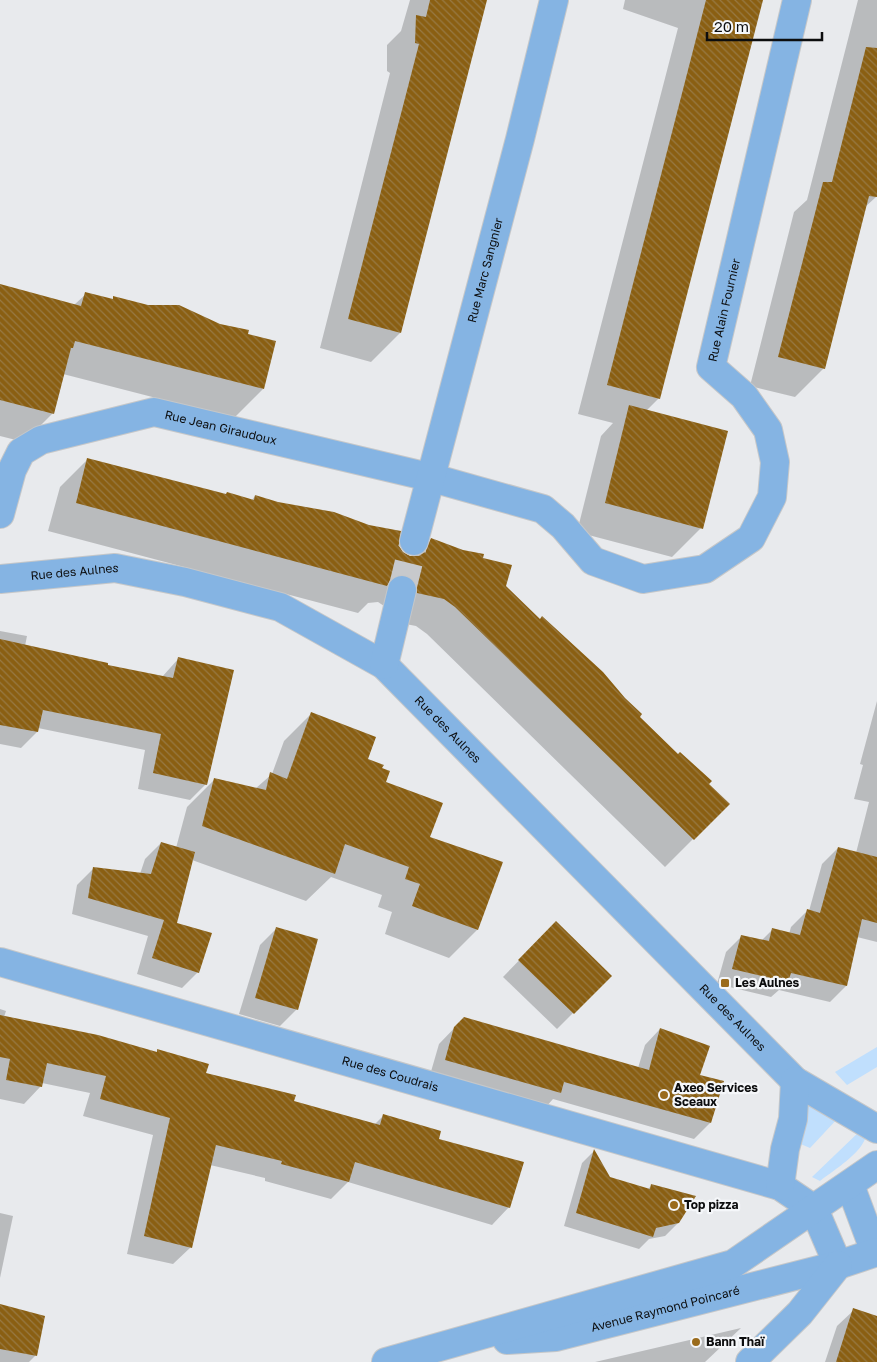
<svg xmlns="http://www.w3.org/2000/svg" width="877" height="1362" font-family="'Golos Text',sans-serif">
<style>
.grass{fill:#c0dffd}
.shadow{fill:#0003;fill-rule:evenodd}
.building{fill:url(#building-back-hatch)}
.lines{fill:none;stroke-linecap:round;stroke-linejoin:round}
.minor-tunnel{stroke:#c7c9cc;stroke-width:28;stroke-dasharray:28 14;stroke-linecap:butt}
.minor-casing{stroke:#c5c7c9;stroke-width:30}
.minor{stroke:#85b4e3;stroke-width:28}
.poi-dot{fill:#9a6b1c;stroke:#f5f7fa;stroke-width:2}
.labels{text-anchor:middle;stroke-width:4.5;stroke-linejoin:round;paint-order:stroke}
.street-label{font-size:12px;fill:#0c0d0e;stroke:#f5f7fa}
.poi-label{font-size:12px;font-weight:bold;fill:#0c0d0e;stroke:#f5f7fa;text-anchor:start}
</style>
<defs>
<pattern id="building-back-hatch" width="6" height="6" patternUnits="userSpaceOnUse" patternTransform="scale(1.25)"><rect width="6" height="6" fill="#8a5f12"/><path d="M-1 5l2 2M0 0l6 6M5-1l2 2" fill="none" stroke="#977944"/></pattern>
</defs>
<rect width="100%" height="100%" fill="#e8eaed"/>
<g class="grass">
<path d="M 877,1047 L 877,1067 L 847,1085 L 835,1072 Z"/>
<path d="M 807,1102 L 839,1117 L 810,1148 L 796,1142 Z"/>
<path d="M 861,1130 L 866,1136 C 862,1153 834,1170 820,1181 L 812,1177 Z"/>
</g>
<g class="shadow">
<path d="M 410,0 L 486,0 L 400,333 L 371,362 L 320,348 L 390,73 L 387,71 L 387,45 L 401,31 Z"/>
<path d="M 625,0 L 761,0 L 659,398 L 646,411 L 701,528 L 672,557 L 577,532 L 601,436 L 613,423 L 578,414 L 678,28 L 623,9 Z"/>
<path d="M 858,0 L 877,0 L 877,192 L 876,197 L 864,208 L 824,368 L 795,397 L 750,386 L 794,212 L 807,200 Z"/>
<path d="M 0,285 L 74,305 L 86,294 L 111,300 L 114,298 L 263,389 L 234,418 L 63,374 L 53,413 L 24,442 L 0,436 Z"/>
<path d="M 88,459 L 225,495 L 252,500 L 255,496 L 398,546 L 402,553 L 413,557 L 431,540 L 482,559 L 504,586 L 728,804 L 665,867 L 427,634 L 416,626 L 390,621 L 384,606 L 378,602 L 368,603 L 358,613 L 48,531 L 60,487 ZM 401,574 L 412,576 L 399,576 Z"/>
<path d="M 0,631 L 27,636 L 25,646 L 106,666 L 162,677 L 179,658 L 206,784 L 190,800 L 138,789 L 145,750 L 38,728 L 37,732 L 21,748 L 0,744 Z"/>
<path d="M 877,701 L 877,942 L 857,937 L 846,986 L 830,1002 L 779,990 L 771,997 L 717,984 L 726,952 L 742,936 L 761,941 L 772,930 L 789,934 L 791,927 L 807,911 L 809,911 L 822,864 L 838,848 L 856,853 L 869,802 L 854,799 L 863,765 L 860,764 Z"/>
<path d="M 312,713 L 366,760 L 381,769 L 384,783 L 429,837 L 477,930 L 449,958 L 385,934 L 392,912 L 378,907 L 382,895 L 331,877 L 306,901 L 192,860 L 176,924 L 198,972 L 182,988 L 137,974 L 148,936 L 72,914 L 77,885 L 93,869 L 140,874 L 145,859 L 161,843 L 176,848 L 187,807 L 215,779 L 255,789 L 272,774 L 284,741 Z"/>
<path d="M 276,929 L 297,1009 L 280,1026 L 239,1014 L 260,945 Z"/>
<path d="M 540,939 L 610,976 L 557,1029 L 503,977 Z"/>
<path d="M 0,1009 L 6,1011 L 4,1017 L 155,1053 L 158,1051 L 205,1074 L 293,1102 L 375,1124 L 383,1116 L 437,1140 L 509,1207 L 492,1225 L 348,1182 L 331,1199 L 265,1181 L 265,1178 L 210,1165 L 191,1247 L 173,1264 L 127,1254 L 153,1135 L 83,1116 L 90,1093 L 42,1083 L 41,1086 L 24,1104 L 0,1099 Z"/>
<path d="M 464,1018 L 638,1068 L 645,1045 L 660,1029 L 698,1075 L 722,1082 L 710,1123 L 694,1139 L 553,1099 L 545,1108 L 430,1075 L 439,1044 Z"/>
<path d="M 594,1151 L 609,1178 L 647,1190 L 652,1185 L 678,1223 L 665,1236 L 649,1239 L 639,1249 L 564,1226 L 582,1163 Z"/>
<path d="M 0,1213 L 13,1216 L 0,1278 Z"/>
<path d="M 0,1306 L 36,1355 L 29,1362 L 0,1362 Z"/>
<path d="M 854,1310 L 877,1317 L 877,1362 L 825,1362 L 837,1326 Z"/>
<path d="M 741,1328 L 705,1362 L 595,1362 Z"/>
</g>
<g class="building">
<path d="M 430,0 L 487,0 L 401,333 L 348,319 L 419,44 L 415,43 L 416,15 L 426,17 Z"/>
<path d="M 706,0 L 763,0 L 660,399 L 607,385 Z"/>
<path d="M 866,47 L 877,48 L 877,197 L 869,196 L 825,369 L 778,357 L 823,182 L 832,182 Z"/>
<path d="M 0,284 L 81,306 L 85,292 L 113,299 L 113,296 L 148,305 L 179,305 L 220,324 L 249,330 L 248,334 L 276,341 L 264,389 L 75,341 L 73,348 L 71,348 L 54,414 L 0,400 Z"/>
<path d="M 629,405 L 728,431 L 703,529 L 605,503 Z"/>
<path d="M 87,458 L 226,494 L 227,492 L 254,500 L 255,495 L 278,502 L 334,512 L 369,525 L 401,531 L 399,546 L 403,552 L 410,556 L 419,556 L 425,552 L 431,538 L 463,550 L 484,554 L 483,558 L 512,565 L 506,586 L 540,619 L 542,616 L 603,672 L 625,698 L 642,714 L 640,717 L 678,754 L 680,752 L 712,781 L 709,784 L 730,804 L 694,840 L 455,607 L 444,599 L 417,593 L 417,585 L 412,578 L 405,575 L 397,575 L 390,580 L 387,586 L 76,503 Z"/>
<path d="M 0,639 L 108,663 L 108,665 L 173,678 L 178,657 L 234,670 L 207,785 L 153,773 L 161,734 L 43,710 L 38,732 L 0,725 Z"/>
<path d="M 311,712 L 376,737 L 368,759 L 384,765 L 382,768 L 390,771 L 386,782 L 443,803 L 430,837 L 503,862 L 478,930 L 412,906 L 420,884 L 405,879 L 409,867 L 345,844 L 335,874 L 202,826 L 214,778 L 266,790 L 270,772 L 287,779 Z"/>
<path d="M 161,842 L 195,852 L 177,923 L 212,933 L 199,973 L 152,958 L 164,920 L 88,898 L 93,867 L 151,874 Z"/>
<path d="M 838,847 L 877,857 L 877,923 L 862,919 L 847,986 L 791,973 L 788,982 L 732,969 L 741,935 L 769,941 L 772,928 L 800,935 L 807,909 L 820,913 Z"/>
<path d="M 556,921 L 612,976 L 574,1014 L 518,960 Z"/>
<path d="M 276,927 L 318,939 L 298,1010 L 255,998 Z"/>
<path d="M 0,1015 L 98,1035 L 157,1052 L 157,1049 L 209,1064 L 206,1073 L 296,1095 L 294,1101 L 380,1125 L 383,1114 L 441,1131 L 439,1139 L 524,1162 L 510,1208 L 355,1162 L 349,1182 L 281,1164 L 282,1161 L 216,1145 L 192,1248 L 144,1236 L 170,1118 L 100,1099 L 106,1076 L 47,1063 L 42,1087 L 6,1080 L 10,1059 L 0,1057 Z"/>
<path d="M 464,1017 L 649,1070 L 660,1028 L 710,1046 L 700,1075 L 724,1081 L 711,1123 L 564,1082 L 561,1093 L 445,1060 L 454,1027 Z"/>
<path d="M 594,1149 L 610,1177 L 650,1189 L 651,1184 L 696,1196 L 679,1223 L 656,1228 L 653,1237 L 576,1213 Z"/>
<path d="M 0,1304 L 45,1316 L 37,1356 L 0,1349 Z"/>
<path d="M 853,1308 L 877,1316 L 877,1362 L 836,1362 Z"/>
</g>
<g class="lines">
<path class="minor-tunnel" d="M 402,590 L 414,541"/>
<g class="minor-casing">
<g id="minor">
<path id="s1" d="M 0,514 L 12,470 L 21,452 L 41,440 L 154,412 L 429,477 L 543,509 L 563,526 L 593,561 L 643,579 L 705,569 L 751,538 L 772,497 L 775,462 L 768,430 L 744,396 L 711,367 L 797,0"/>
<path id="s2" d="M 414,541 L 520,139 L 554,0"/>
<path id="s3" d="M 0,579 L 115,568 L 185,582 L 280,607 L 384,665 L 795,1081 L 877,1129"/>
<path d="M 384,665 L 402,590"/>
<path id="s4" d="M 0,962 L 780,1186 L 814,1209"/>
<path d="M 850,1185 L 875,1252"/>
<path d="M 780,1186 L 785,1149 L 793,1119 L 795,1081"/>
<path d="M 814,1209 L 838,1265"/>
<path id="s5" d="M 507,1340 L 556,1337 L 838,1265 L 877,1252"/>
<path d="M 386,1362 L 733,1264 L 877,1165"/>
<path d="M 750,1362 L 800,1313 L 838,1265"/>
</g>
</g>
<use href="#minor" class="minor"/>
</g>
<g class="poi-dot">
<rect x="720" y="978" width="10" height="10" rx="2.5"/>
<circle cx="664" cy="1095" r="5"/>
<circle cx="674" cy="1205" r="5"/>
<circle cx="696" cy="1342" r="5"/>
</g>
<g class="labels">
<g class="street-label">
<text dy="4" stroke="none"><textPath href="#s2" startOffset="280">Rue Marc Sangnier</textPath></text>
<text dy="4" stroke="none"><textPath href="#s1" startOffset="1108">Rue Alain Fournier</textPath></text>
<text dy="4" stroke="none"><textPath href="#s1" startOffset="274">Rue Jean Giraudoux</textPath></text>
<text dy="4" stroke="none"><textPath href="#s3" startOffset="75">Rue des Aulnes</textPath></text>
<text dy="4" stroke="none"><textPath href="#s3" startOffset="495">Rue des Aulnes</textPath></text>
<text dy="4" stroke="none"><textPath href="#s3" startOffset="900">Rue des Aulnes</textPath></text>
<text dy="4" stroke="none"><textPath href="#s4" startOffset="406">Rue des Coudrais</textPath></text>
<text dy="4" stroke="none"><textPath href="#s5" startOffset="162">Avenue Raymond Poincaré</textPath></text>
</g>
<g class="poi-label">
<text x="735" y="987">Les Aulnes</text>
<text x="674" y="1092">Axeo Services<tspan x="674" dy="14">Sceaux</tspan></text>
<text x="684" y="1209">Top pizza</text>
<text x="706" y="1346">Bann Thaï</text>
</g>
</g>
<path d="M707 32v8h115v-8" fill="none" stroke="#0c0d0e" stroke-width="2.5"/>
<text x="714" y="32" font-size="15" fill="#0c0d0e" stroke="#f5f7fa" stroke-width="4" paint-order="stroke">20 m</text>
</svg>
